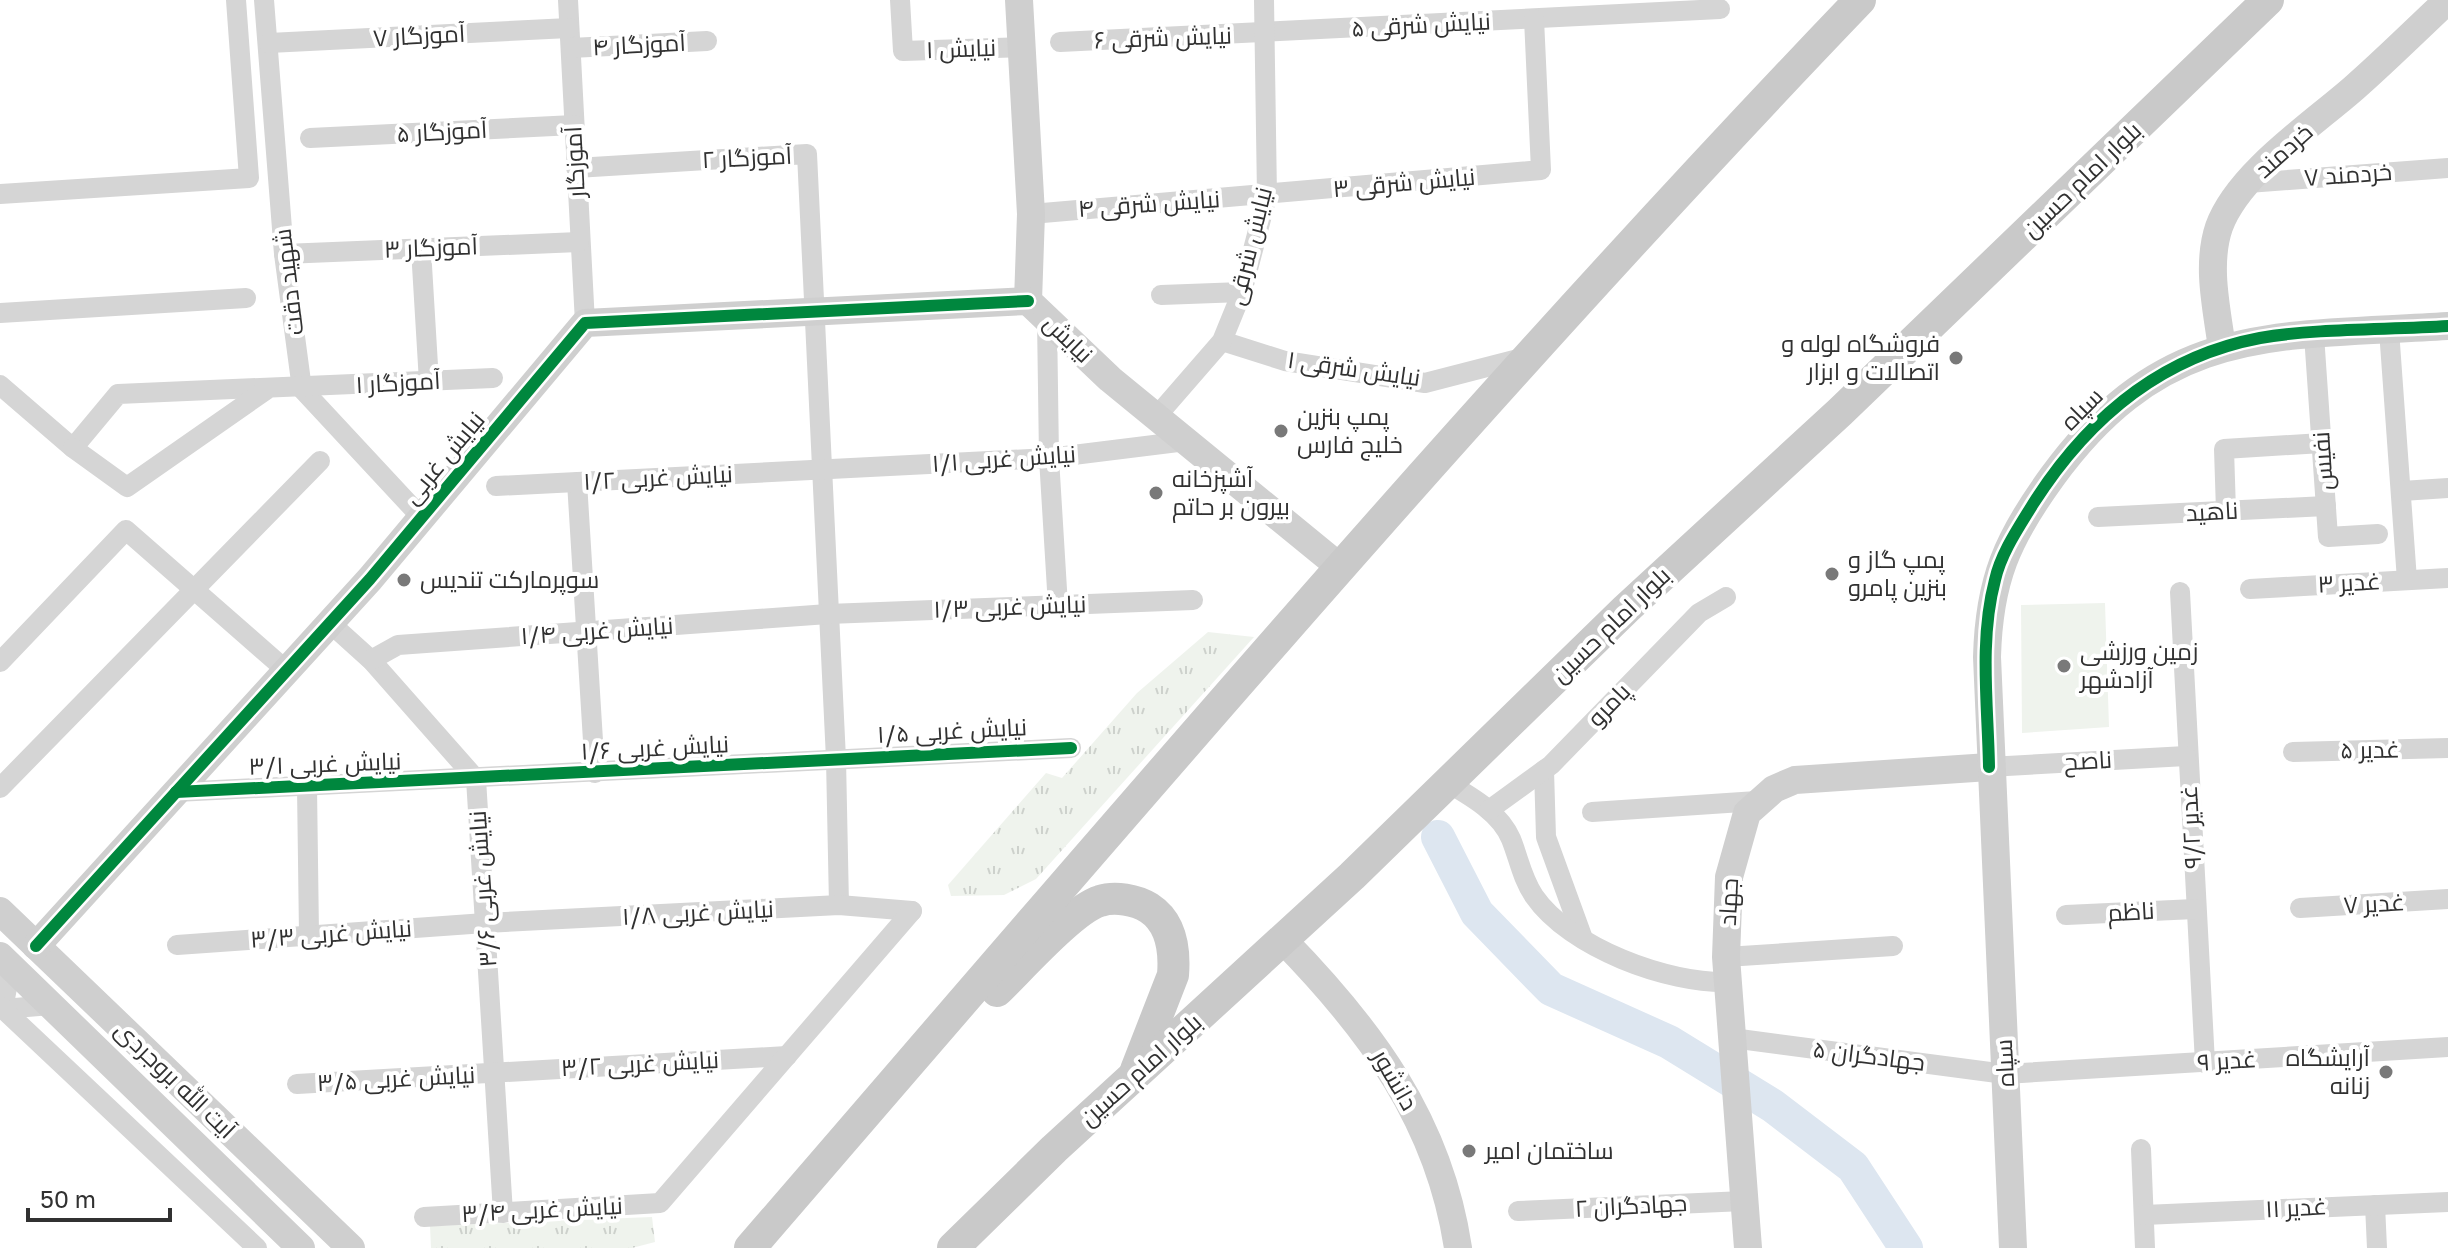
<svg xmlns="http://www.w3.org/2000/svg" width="2448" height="1248" font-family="'Golos Text',Cairo,sans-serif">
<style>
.grass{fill:#eff3ed}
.park{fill:url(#park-tufts)}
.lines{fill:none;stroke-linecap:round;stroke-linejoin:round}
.river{stroke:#dde6f0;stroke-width:34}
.street{stroke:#d5d5d5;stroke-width:20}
.secondary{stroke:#cfcfcf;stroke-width:28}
.primary{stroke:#c9c9c9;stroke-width:32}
.cycleway-casing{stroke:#fff;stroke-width:17}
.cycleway{stroke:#00873e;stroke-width:12}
.poi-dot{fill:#797979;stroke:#fff;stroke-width:3}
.labels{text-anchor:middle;stroke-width:8;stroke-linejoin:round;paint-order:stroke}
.street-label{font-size:24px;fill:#313131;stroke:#fff}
.poi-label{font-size:24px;fill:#313131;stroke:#fff;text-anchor:start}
</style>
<defs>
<pattern id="park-tufts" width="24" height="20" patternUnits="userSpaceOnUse" patternTransform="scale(2)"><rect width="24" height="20" fill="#eff3ed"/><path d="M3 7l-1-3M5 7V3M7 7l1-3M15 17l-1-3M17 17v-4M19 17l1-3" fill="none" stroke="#cdd1cc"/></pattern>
</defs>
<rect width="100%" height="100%" fill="#fff"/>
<path class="grass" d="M 2105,603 L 2109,727 L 2022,733 L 2021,605 Z"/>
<g class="park">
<path d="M 1208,632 L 1254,637 L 1036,879 L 1004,895 L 951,896 L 948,885 L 1046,773 L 1062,778 L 1137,693 Z"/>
<path d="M 652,1217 L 655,1242 L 632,1248 L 431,1248 L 430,1226 Z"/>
</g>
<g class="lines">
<path class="river" d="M 1438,837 L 1477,913 L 1551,989 L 1669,1042 L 1773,1106 L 1853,1167 L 1906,1248"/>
<g class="street">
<path d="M 264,0 L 284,254 L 302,389 L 422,518"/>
<path d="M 568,0 L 585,323"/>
<path d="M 900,0 L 903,51 L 1022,47"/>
<path d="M 1060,42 L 1720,9"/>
<path d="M 269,43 L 569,28"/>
<path d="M 571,48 L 707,41"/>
<path d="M 310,138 L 574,125"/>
<path d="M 576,168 L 807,154 L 836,759 L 839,905"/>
<path d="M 2248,183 L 2448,168"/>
<path d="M 0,194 L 249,178 L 236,0"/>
<path d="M 1031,214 L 1541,170 L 1534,19"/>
<path d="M 421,249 L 429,382"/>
<path d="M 284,254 L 579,242"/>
<path d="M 1161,295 L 1242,292"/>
<path d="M 0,313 L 246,298"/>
<path d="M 1047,319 L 1049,458 L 1058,606"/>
<path d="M 2389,330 L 2407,580"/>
<path d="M 2314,335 L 2328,537 L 2378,534"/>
<path d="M 1222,341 L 1285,361 L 1425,383 L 1526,357"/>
<path d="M 0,385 L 73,448 L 118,394 L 493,378"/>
<path d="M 1156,417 L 1222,341 L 1242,292 L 1267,196 L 1264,0"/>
<path d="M 73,448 L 127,487 L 266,390"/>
<path d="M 577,482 L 595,773"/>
<path d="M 496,486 L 1049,458 L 1186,441"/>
<path d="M 2402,491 L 2448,488"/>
<path d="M 2226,511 L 2224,449 L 2322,443"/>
<path d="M 2098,517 L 2326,506"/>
<path d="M 2250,589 L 2448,578"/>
<path d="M 2180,592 L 2205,1063"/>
<path d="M 330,623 L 371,660 L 476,779 L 503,1213"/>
<path d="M 371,660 L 398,645 L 828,614 L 1193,600"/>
<path d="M 0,662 L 126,530 L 287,671"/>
<path d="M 2293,752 L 2448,748"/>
<path d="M 1989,767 L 2186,756"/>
<path d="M 1544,770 L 1546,837 L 1582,936"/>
<path d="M 1448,783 C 1472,797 1500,813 1511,839 C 1519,859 1522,878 1534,896 C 1570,948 1668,984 1729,982"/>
<path d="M 307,787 L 309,935"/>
<path d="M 0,788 L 320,461"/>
<path d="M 176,792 L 1071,748"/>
<path d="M 1489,810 L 1551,765 L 1699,613 L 1726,597"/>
<path d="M 1592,812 L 1757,801"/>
<path d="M 2300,908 L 2448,899"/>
<path d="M 2066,915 L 2195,909"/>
<path d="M 177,945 L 485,923 L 839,905 L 912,911"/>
<path d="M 1726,957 L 1893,946"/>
<path d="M 11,967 L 3,1009 L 51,1005"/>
<path d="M 0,1006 L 257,1248"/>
<path d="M 1732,1038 L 2005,1074 L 2448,1047"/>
<path d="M 297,1084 L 787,1056"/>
<path d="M 2141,1149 L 2145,1248"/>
<path d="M 2375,1205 L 2377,1248"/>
<path d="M 1518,1211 L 1744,1201"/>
<path d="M 2144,1215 L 2448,1202"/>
<path d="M 424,1217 L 660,1203 L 912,911"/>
</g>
<g class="secondary">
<path d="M 1019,0 L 1031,214 L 1028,301 L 1110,379 L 1341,568"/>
<path d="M 2222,348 C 2217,310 2206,265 2219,227 C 2238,174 2313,124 2354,88 C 2386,60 2417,29 2448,0"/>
<path d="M 0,911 L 351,1248"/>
<path d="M 1283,940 C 1370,1029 1439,1121 1458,1248"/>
<path d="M 36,946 L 370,579 L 585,323 L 1028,301"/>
<path d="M 0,956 L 301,1248"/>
<path d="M 1748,1248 L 1726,957 L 1729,877 L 1747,813 L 1774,789 L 1795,780 L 1989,767"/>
<path d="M 2013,1248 L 1987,657 C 1989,580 2007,539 2052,477 C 2165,322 2275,337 2448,326"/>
</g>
<g class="primary">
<path d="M 997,991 C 1020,969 1073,909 1100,901 C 1115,896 1136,900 1149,908 C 1172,923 1175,950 1173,975 L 1136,1070"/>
<path d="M 750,1248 C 1114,827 1475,401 1860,0"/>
<path d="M 953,1248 L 1054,1149 L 1352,876 L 1626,609 L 1840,412 L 2268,0"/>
</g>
<g class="cycleway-casing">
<g id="cycleway">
<path d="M 1989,767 C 1988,706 1979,640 1995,580 C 2001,553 2019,527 2033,504 C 2087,419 2159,357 2260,338 C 2317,328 2389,330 2448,326"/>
<path d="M 176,792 L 1071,748"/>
<path d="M 36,946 L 370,579 L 585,323 L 1028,301"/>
</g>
</g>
<use href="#cycleway" class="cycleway"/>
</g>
<g class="poi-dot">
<circle cx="1956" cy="358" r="8"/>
<circle cx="1281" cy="431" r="8"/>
<circle cx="1156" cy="493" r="8"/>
<circle cx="1832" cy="574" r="8"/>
<circle cx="404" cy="580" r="8"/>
<circle cx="2064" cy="666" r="8"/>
<circle cx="2386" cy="1072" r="8"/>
<circle cx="1469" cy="1151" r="8"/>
</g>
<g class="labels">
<g class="street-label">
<text transform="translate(1421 25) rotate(-3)" y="8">نیایش شرقی ۵</text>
<text transform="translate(419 36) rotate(-3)" y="8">آموزگار ۷</text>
<text transform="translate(1163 38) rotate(-2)" y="8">نیایش شرقی ۶</text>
<text transform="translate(639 45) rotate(-3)" y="8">آموزگار ۴</text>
<text transform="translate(961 49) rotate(-2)" y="8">نیایش ۱</text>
<text transform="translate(442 132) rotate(-3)" y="8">آموزگار ۵</text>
<text transform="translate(2284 151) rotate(-42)" y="8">خردمند</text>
<text transform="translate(747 158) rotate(-3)" y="8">آموزگار ۲</text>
<text transform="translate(575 162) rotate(-93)" y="8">آموزگار</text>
<text transform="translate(2348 175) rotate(-4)" y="8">خردمند ۷</text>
<text transform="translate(2082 180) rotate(-44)" y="8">بلوار امام حسین</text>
<text transform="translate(1404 183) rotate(-5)" y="8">نیایش شرقی ۳</text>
<text transform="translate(1149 204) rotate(-4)" y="8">نیایش شرقی ۴</text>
<text transform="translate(1250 246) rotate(-76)" y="8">نیایش شرقی</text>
<text transform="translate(431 248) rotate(-2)" y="8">آموزگار ۳</text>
<text transform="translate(289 282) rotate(-97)" y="8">شهید دقت</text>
<text transform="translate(1068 339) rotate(44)" y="8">نیایش</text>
<text transform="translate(1354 369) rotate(8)" y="8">نیایش شرقی ۱</text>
<text transform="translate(398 383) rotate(-3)" y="8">آموزگار ۱</text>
<text transform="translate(2082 409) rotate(-45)" y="8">سپاه</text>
<text transform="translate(444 458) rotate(-50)" y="8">نیایش غربی</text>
<text transform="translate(1004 459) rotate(-4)" y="8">نیایش غربی ۱/۱</text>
<text transform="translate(2323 461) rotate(-94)" y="8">نفیس</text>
<text transform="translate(658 478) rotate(-3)" y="8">نیایش غربی ۱/۲</text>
<text transform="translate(2212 512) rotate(-3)" y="8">ناهید</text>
<text transform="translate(2349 583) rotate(-3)" y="8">غدیر ۳</text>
<text transform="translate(1010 607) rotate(-2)" y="8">نیایش غربی ۱/۳</text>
<text transform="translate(1611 625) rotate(-44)" y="8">بلوار امام حسین</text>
<text transform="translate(597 631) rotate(-4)" y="8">نیایش غربی ۱/۴</text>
<text transform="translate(1609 705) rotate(-46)" y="8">پامرو</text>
<text transform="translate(952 731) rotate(-3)" y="8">نیایش غربی ۱/۵</text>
<text transform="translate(655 748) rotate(-3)" y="8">نیایش غربی ۱/۶</text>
<text transform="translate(2370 750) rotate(-1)" y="8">غدیر ۵</text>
<text transform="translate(2088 761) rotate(-3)" y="8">ناصح</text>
<text transform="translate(325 764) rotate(-2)" y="8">نیایش غربی ۳/۱</text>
<text transform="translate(2191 827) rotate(-93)" y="8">غدیر ۹/۲</text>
<text transform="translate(483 889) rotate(-94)" y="8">نیایش غربی ۳/۶</text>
<text transform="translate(1729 902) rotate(-87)" y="8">جهاد</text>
<text transform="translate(2374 904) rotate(-3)" y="8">غدیر ۷</text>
<text transform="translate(2131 912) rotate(-3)" y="8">ناظم</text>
<text transform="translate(698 913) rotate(-3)" y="8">نیایش غربی ۱/۸</text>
<text transform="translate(331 934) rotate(-4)" y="8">نیایش غربی ۳/۳</text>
<text transform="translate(1869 1056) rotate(7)" y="8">جهادگران ۵</text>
<text transform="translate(2227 1061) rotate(-4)" y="8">غدیر ۹</text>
<text transform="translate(2005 1063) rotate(-93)" y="8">سپاه</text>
<text transform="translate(640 1064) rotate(-3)" y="8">نیایش غربی ۳/۲</text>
<text transform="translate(1141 1070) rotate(-42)" y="8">بلوار امام حسین</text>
<text transform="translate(396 1079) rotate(-3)" y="8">نیایش غربی ۳/۵</text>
<text transform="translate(175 1080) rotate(44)" y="8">آیت الله بروجردی</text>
<text transform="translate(1395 1080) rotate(60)" y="8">دانشور</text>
<text transform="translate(1631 1206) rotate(-3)" y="8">جهادگران ۲</text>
<text transform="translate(2296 1208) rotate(-3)" y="8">غدیر ۱۱</text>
<text transform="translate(542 1210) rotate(-3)" y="8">نیایش غربی ۳/۴</text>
</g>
<g class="poi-label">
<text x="1940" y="352" text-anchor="end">فروشگاه لوله و<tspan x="1940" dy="28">اتصالات و ابزار</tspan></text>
<text x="1297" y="425">پمپ بنزین<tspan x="1297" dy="28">خلیج فارس</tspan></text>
<text x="1172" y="487">آشپزخانه<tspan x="1172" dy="28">بیرون بر حاتم</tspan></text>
<text x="1848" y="568">پمپ گاز و<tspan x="1848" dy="28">بنزین پامرو</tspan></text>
<text x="420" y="588">سوپرمارکت تندیس</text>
<text x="2080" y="660">زمین ورزشی<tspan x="2080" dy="28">آزادشهر</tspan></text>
<text x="2370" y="1066" text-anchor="end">آرایشگاه<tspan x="2370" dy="28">زنانه</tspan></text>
<text x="1485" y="1159">ساختمان امیر</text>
</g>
</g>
<path d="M28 1208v12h142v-12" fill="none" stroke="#313131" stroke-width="4"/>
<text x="40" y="1208" font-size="24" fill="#313131" stroke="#ffffff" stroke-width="6" paint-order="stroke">50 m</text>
</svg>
